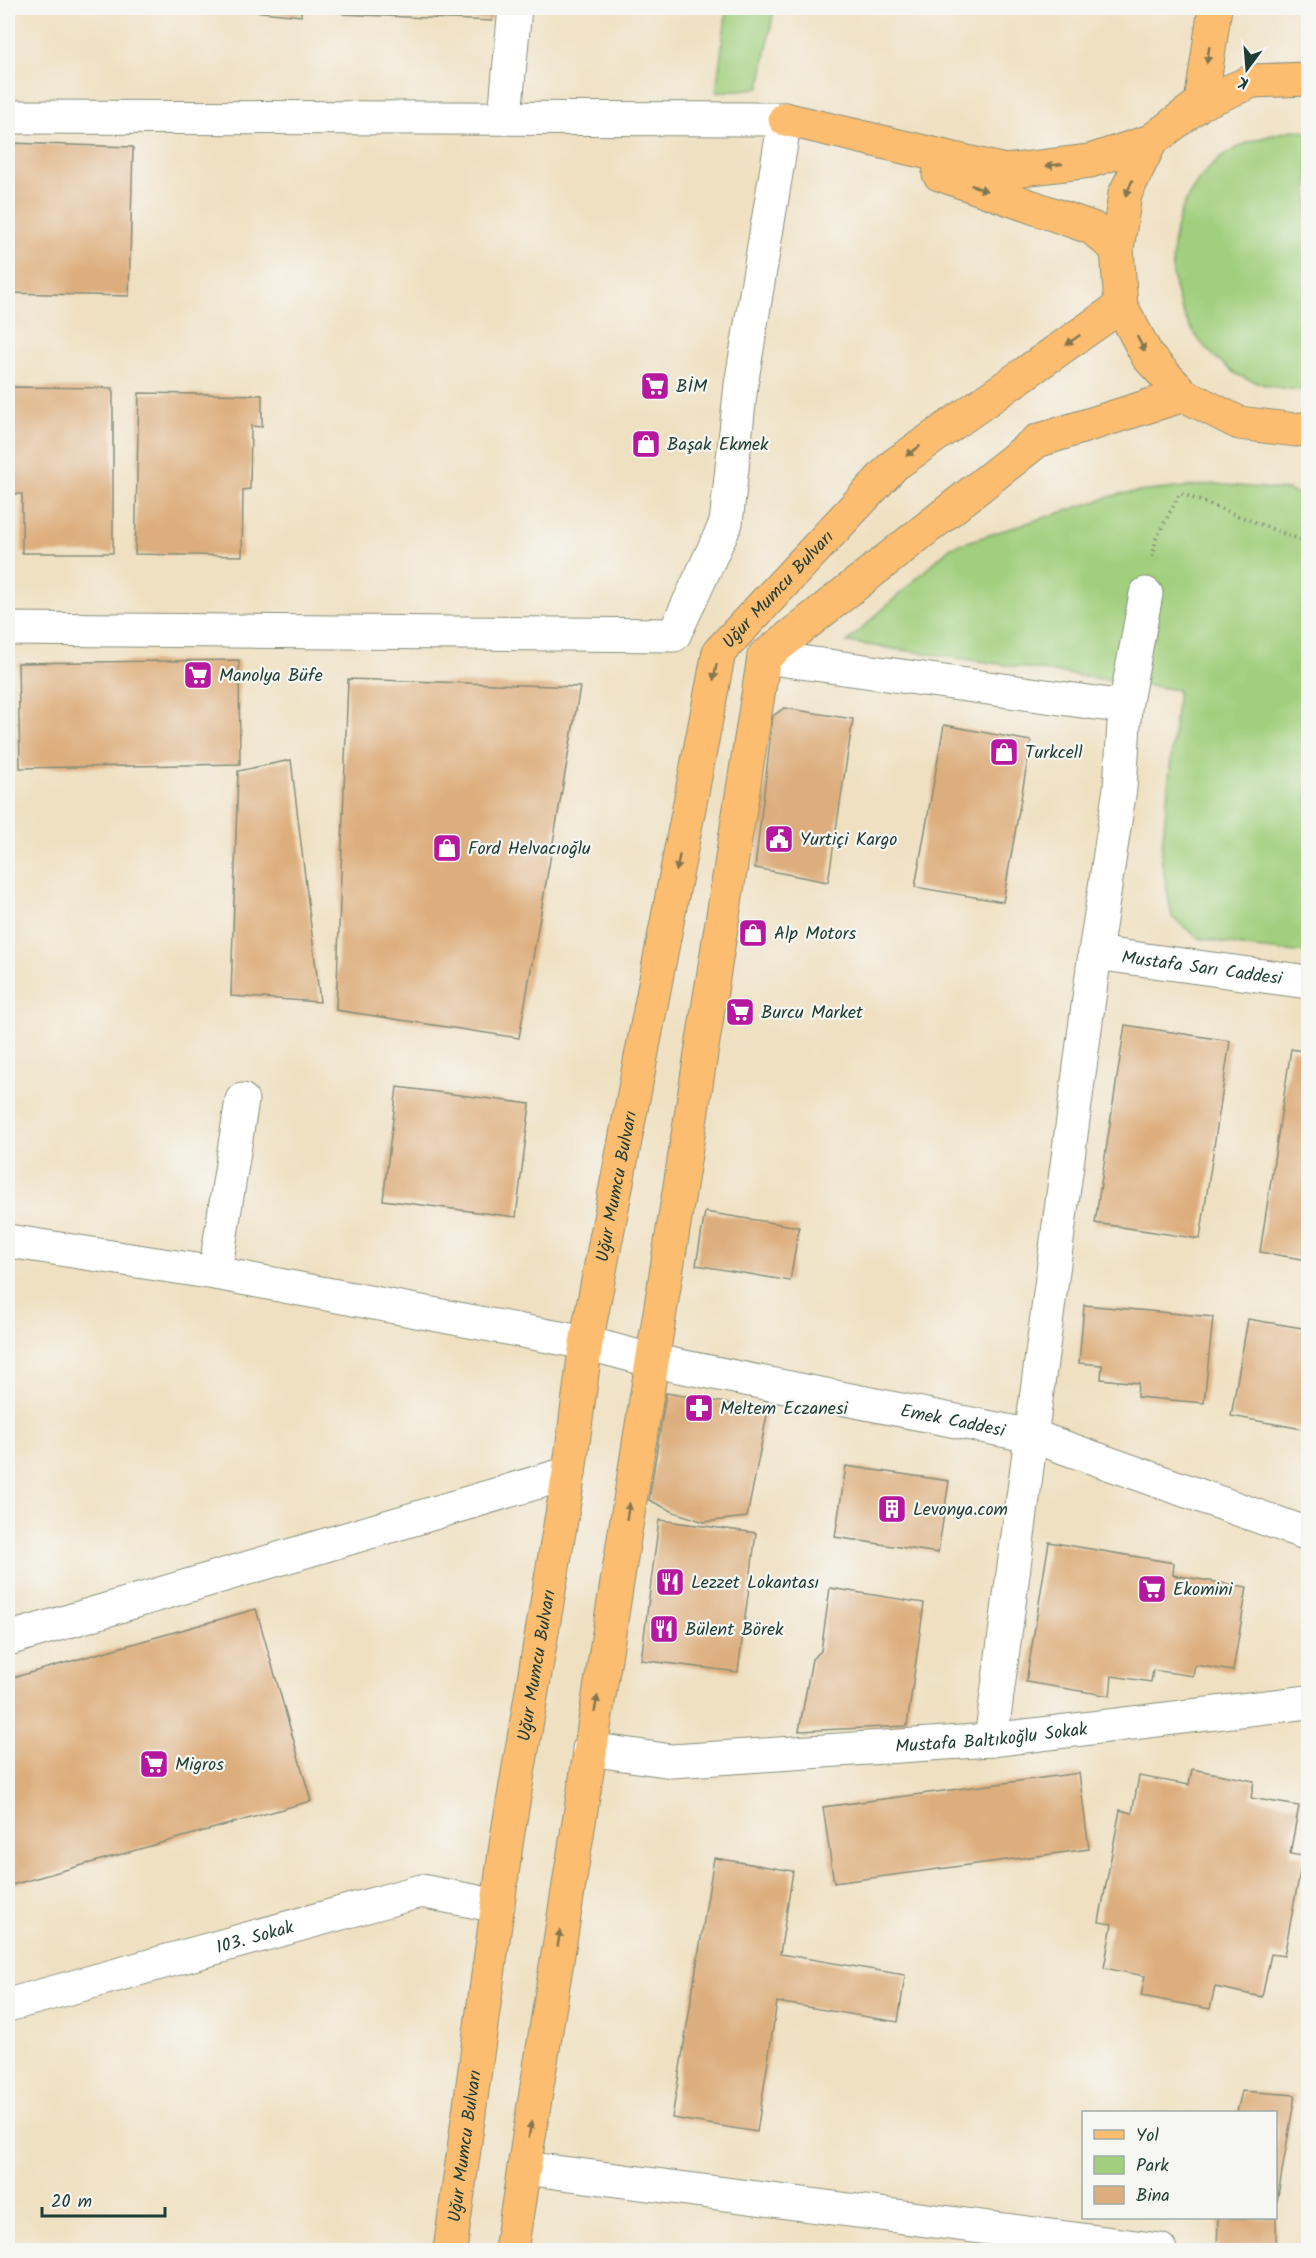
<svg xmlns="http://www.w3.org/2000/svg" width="1316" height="2258" font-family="Kalam,sans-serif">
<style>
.green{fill:#a1cf7d;stroke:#608658;stroke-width:1.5}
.building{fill:#ddae7d}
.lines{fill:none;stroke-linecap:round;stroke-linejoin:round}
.minor-casing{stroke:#878e7a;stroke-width:35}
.major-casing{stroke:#878e7a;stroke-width:35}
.path{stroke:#878e7a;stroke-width:4;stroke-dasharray:1.5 4.5;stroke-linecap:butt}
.minor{stroke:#fff;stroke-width:33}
.major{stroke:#fcbd6f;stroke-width:33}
.oneway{fill:#82774f}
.labels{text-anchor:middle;stroke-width:4.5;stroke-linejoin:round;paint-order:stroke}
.poi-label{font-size:18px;fill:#1f3d34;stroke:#f6f6f2;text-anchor:start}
.street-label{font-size:18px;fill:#1f3d34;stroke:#f6f6f2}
</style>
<rect width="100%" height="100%" fill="#f6f6f2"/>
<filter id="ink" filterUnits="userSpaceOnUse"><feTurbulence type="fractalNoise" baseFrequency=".0167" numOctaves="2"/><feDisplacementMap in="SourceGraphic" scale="12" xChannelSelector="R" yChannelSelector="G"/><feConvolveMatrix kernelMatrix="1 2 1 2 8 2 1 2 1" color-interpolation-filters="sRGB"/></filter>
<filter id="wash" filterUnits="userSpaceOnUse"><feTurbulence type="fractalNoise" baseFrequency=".008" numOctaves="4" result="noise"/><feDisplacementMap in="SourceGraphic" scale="24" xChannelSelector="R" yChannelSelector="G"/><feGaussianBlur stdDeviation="1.35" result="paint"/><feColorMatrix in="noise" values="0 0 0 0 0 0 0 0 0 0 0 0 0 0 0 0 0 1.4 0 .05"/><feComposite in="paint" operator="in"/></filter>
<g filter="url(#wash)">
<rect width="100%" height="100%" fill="#efe0c1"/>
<g class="green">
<path d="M 727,8 L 774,8 L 760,88 L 716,92 Z"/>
<path d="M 1294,130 L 1308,132 L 1308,390 C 1283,390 1261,386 1238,375 C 1230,371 1223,363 1216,358 C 1157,307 1158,210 1218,160 C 1240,142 1267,136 1294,130 Z"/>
<path d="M 1214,484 L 1287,490 L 1308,497 L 1308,953 L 1252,948 L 1198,938 L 1172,917 L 1161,857 L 1178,690 L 847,642 L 951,547 L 1119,494 Z"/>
</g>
<g id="blocks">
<g class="building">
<path d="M 231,8 L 301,8 L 301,16 L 231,9 Z"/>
<path d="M 344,8 L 494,8 L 492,21 L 343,14 Z"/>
<path d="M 8,143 L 133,147 L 129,296 L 8,293 Z"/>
<path d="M 8,387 L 113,388 L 113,553 L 22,553 L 22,494 L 10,494 Z"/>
<path d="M 139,393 L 262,395 L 262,427 L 251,426 L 250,489 L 243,490 L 242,556 L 135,554 Z"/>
<path d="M 239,660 L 240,764 L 20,768 L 18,663 Z"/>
<path d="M 348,679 L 580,687 L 519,1038 L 336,1010 Z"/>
<path d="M 784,708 L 853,719 L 828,882 L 755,868 L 773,716 Z"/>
<path d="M 944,725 L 1031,741 L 1003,902 L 915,887 Z"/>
<path d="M 291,760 L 320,1002 L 231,996 L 238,771 Z"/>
<path d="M 1125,1025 L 1230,1041 L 1200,1239 L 1095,1223 Z"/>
<path d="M 1291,1049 L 1308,1052 L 1308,1260 L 1260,1252 Z"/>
<path d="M 397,1087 L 530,1104 L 516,1217 L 383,1200 Z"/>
<path d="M 705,1212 L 799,1227 L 790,1281 L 696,1265 Z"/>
<path d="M 1084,1305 L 1213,1317 L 1204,1403 L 1137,1397 L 1138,1383 L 1101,1379 L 1102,1365 L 1079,1363 Z"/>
<path d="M 1248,1319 L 1308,1329 L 1308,1430 L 1231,1416 Z"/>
<path d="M 666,1393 L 768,1410 L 747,1517 L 704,1522 L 674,1512 L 649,1500 Z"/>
<path d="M 846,1466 L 949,1481 L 938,1553 L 835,1537 Z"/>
<path d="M 659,1520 L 756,1533 L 738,1672 L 641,1660 Z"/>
<path d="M 1049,1542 L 1174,1563 L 1173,1575 L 1247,1587 L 1233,1671 L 1195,1665 L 1193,1676 L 1153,1670 L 1151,1682 L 1112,1676 L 1110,1696 L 1026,1682 Z"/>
<path d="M 830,1588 L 924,1603 L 907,1726 L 799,1731 L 812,1659 L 821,1651 Z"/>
<path d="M 256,1609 L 311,1801 L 8,1886 L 8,1679 Z"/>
<path d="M 1192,1769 L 1254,1781 L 1251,1798 L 1299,1806 L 1290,1854 L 1303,1856 L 1284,1956 L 1271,1954 L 1262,1997 L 1215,1987 L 1210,2009 L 1141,1996 L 1145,1976 L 1104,1968 L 1112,1924 L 1099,1922 L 1120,1810 L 1132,1813 L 1139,1776 L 1189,1785 Z"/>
<path d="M 1079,1773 L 1089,1849 L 834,1883 L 823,1807 Z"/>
<path d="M 714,1858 L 793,1871 L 780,1954 L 905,1975 L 898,2022 L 777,2002 L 757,2132 L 672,2118 Z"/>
<path d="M 1242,2091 L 1295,2095 L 1277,2202 L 1276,2112 L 1237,2112 Z"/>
<path d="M 1218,2218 L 1276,2218 L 1276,2250 L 1217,2250 Z"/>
</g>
</g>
</g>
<g filter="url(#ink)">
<use href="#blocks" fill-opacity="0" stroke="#878e7a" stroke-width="1.5"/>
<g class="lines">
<g class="minor-casing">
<g id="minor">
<path d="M 505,116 L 515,8"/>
<path d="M 8,117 L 785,119 L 741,385 L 726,523 L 674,635 L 8,629"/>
<path d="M 764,657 L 1125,707"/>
<path id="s1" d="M 1095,953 L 1308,982"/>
<path id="s2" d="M 8,1241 L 215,1273 L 586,1343 L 654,1361 L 1032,1436 L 1308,1534"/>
<path d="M 215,1273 L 242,1100"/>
<path d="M 8,1639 L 569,1473"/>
<path d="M 991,1740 L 1095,953 L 1120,788 L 1125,707 L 1146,594"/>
<path id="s3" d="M 589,1749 L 672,1761 L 991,1740 L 1308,1702"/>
<path id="s4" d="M 8,2005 L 421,1891 L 498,1906"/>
<path d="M 524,2168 L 1160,2250"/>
</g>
</g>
<g class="major-casing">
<g id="major">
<path d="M 1308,79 L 1253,81 L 1201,103 L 1151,141 L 1125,194 L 1117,249 L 1121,306 L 1148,357 L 1184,395 L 1239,423 L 1296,430 L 1308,428"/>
<path d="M 1201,103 L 1215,8"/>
<path d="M 785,119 L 1005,171 L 1090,161 L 1151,141"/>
<path d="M 939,174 L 1092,228 L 1117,249"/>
<path id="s5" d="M 450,2250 L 507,1838 L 569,1473 L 586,1343 L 719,652 L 894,465 L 1121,306"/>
<path d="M 511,2250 L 764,657 L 1037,441 L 1184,395"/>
</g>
</g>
<path class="path" d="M 1153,557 L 1156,539 L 1180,493 L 1308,543"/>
<use href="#minor" class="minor"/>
<use href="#major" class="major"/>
</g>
<defs><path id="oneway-solid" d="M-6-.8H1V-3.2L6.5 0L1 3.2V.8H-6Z" transform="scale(1.5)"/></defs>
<g class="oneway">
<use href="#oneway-solid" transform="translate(1208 55) rotate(99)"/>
<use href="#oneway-solid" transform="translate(1054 165) rotate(174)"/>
<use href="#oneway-solid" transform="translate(979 188) rotate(20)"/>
<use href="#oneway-solid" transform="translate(1129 188) rotate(113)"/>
<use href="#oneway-solid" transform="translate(1073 340) rotate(145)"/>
<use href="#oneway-solid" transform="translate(1141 344) rotate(62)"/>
<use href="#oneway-solid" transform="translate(913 451) rotate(145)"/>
<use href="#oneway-solid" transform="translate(715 672) rotate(101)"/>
<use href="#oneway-solid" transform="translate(678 863) rotate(101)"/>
<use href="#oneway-solid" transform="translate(628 1511) rotate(-80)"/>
<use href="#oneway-solid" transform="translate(596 1704) rotate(-80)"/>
<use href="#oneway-solid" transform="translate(559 1938) rotate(-81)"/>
<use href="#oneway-solid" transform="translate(530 2130) rotate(-81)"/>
</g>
</g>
<defs>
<g id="supermarket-square" transform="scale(1.5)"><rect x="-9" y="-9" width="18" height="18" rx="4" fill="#b5179e" stroke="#f6f6f2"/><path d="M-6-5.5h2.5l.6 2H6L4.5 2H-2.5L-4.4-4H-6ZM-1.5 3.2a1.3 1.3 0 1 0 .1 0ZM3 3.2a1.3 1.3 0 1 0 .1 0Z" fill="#fff"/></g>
<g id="shop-square" transform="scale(1.5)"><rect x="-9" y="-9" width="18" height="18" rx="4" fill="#b5179e" stroke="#f6f6f2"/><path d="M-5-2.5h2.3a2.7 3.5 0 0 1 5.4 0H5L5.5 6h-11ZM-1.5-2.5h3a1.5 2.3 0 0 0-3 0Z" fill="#fff"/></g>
<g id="civic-square" transform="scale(1.5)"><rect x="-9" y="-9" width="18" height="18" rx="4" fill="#b5179e" stroke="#f6f6f2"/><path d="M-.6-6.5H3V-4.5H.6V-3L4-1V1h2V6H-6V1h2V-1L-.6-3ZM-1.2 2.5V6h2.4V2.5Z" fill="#fff"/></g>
<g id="pharmacy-square" transform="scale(1.5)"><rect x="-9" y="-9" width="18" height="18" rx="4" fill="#b5179e" stroke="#f6f6f2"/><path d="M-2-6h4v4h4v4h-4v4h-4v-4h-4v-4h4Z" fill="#fff"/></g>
<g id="building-square" transform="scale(1.5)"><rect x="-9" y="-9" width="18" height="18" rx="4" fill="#b5179e" stroke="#f6f6f2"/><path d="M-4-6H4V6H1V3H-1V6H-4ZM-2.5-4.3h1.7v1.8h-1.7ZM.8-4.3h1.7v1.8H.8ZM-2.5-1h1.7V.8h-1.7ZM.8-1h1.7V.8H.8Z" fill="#fff"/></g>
<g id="restaurant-square" transform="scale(1.5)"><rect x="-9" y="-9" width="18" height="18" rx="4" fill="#b5179e" stroke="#f6f6f2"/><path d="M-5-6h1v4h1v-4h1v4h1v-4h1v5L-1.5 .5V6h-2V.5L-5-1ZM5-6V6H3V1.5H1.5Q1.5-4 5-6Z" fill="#fff"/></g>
</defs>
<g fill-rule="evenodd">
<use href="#supermarket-square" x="655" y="386"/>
<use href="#shop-square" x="646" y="444"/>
<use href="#supermarket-square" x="198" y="675"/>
<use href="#shop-square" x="1004" y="752"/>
<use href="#civic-square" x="779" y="839"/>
<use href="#shop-square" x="447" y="848"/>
<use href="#shop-square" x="753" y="933"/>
<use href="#supermarket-square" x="740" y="1012"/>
<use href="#pharmacy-square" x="699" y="1408"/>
<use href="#building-square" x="892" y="1509"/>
<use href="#restaurant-square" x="670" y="1582"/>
<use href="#supermarket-square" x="1152" y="1589"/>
<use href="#restaurant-square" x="664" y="1629"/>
<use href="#supermarket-square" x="154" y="1764"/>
</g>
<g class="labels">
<g class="poi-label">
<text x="676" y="392">BİM</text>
<text x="667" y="450">Başak Ekmek</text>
<text x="219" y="681">Manolya Büfe</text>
<text x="1025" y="758">Turkcell</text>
<text x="800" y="845">Yurtiçi Kargo</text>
<text x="468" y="854">Ford Helvacıoğlu</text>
<text x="774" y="939">Alp Motors</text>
<text x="761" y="1018">Burcu Market</text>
<text x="720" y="1414">Meltem Eczanesi</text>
<text x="913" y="1515">Levonya.com</text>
<text x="691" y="1588">Lezzet Lokantası</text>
<text x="1173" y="1595">Ekomini</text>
<text x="685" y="1635">Bülent Börek</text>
<text x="175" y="1770">Migros</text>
</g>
<g class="street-label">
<text dy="6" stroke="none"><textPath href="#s5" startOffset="1707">Uğur Mumcu Bulvarı</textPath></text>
<text dy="6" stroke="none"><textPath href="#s1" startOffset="108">Mustafa Sarı Caddesi</textPath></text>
<text dy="6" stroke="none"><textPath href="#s5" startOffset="1077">Uğur Mumcu Bulvarı</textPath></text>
<text dy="6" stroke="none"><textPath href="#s2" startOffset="962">Emek Caddesi</textPath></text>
<text dy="6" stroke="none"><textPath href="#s5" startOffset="591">Uğur Mumcu Bulvarı</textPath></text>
<text dy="6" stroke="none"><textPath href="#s3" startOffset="404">Mustafa Baltıkoğlu Sokak</textPath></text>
<text dy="6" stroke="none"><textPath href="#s4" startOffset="256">103. Sokak</textPath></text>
<text dy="6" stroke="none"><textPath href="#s5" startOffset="105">Uğur Mumcu Bulvarı</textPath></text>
</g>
</g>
<rect width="1316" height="2258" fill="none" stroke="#f6f6f2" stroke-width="30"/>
<rect x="1082" y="2111" width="195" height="108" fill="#f6f6f2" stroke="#a0aca6" stroke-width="1.5"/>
<rect x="1094" y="2130" width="30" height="9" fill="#fcbd6f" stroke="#a0aca6" stroke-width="1.5"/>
<text x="1136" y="2141" font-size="18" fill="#1f3d34">Yol</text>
<rect x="1094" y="2156" width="30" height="18" fill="#a1cf7d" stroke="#a0aca6" stroke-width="1.5"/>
<text x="1136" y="2171" font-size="18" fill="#1f3d34">Park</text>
<rect x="1094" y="2186" width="30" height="18" fill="#ddae7d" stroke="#a0aca6" stroke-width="1.5"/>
<text x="1136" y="2201" font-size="18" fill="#1f3d34">Bina</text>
<g transform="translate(1247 69) rotate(196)" stroke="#f6f6f2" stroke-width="4.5" paint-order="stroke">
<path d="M0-4.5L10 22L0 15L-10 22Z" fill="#1f3d34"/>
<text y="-9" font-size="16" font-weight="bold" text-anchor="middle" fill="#1f3d34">K</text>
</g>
<path d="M42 2207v9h123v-9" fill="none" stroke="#1f3d34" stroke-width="3"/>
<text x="51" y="2207" font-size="18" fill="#1f3d34" stroke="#f6f6f2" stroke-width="4.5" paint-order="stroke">20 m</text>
</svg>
